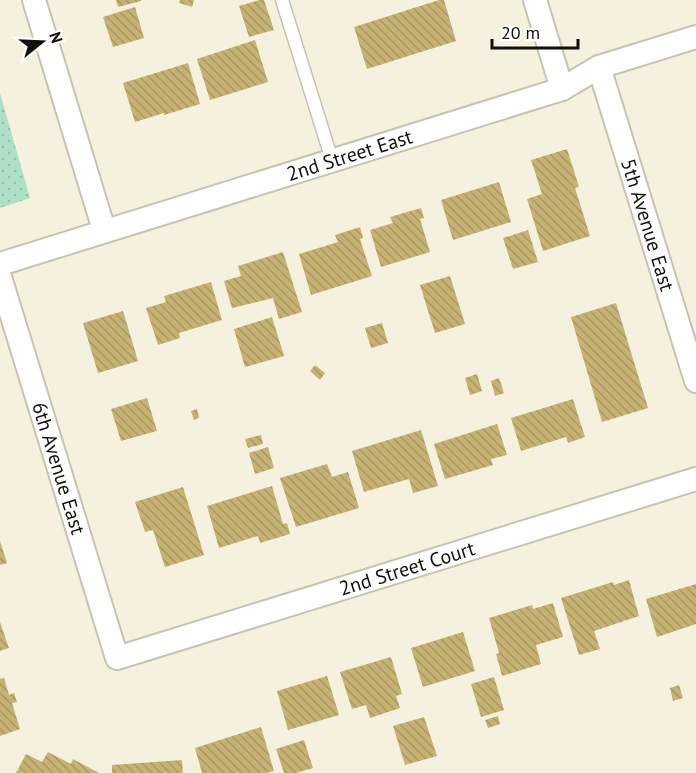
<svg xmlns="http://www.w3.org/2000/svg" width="696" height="773" font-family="'PT Sans',sans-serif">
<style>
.park{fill:url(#park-dots)}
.building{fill:url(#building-back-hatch)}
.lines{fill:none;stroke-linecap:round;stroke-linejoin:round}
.service-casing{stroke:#c8c3b1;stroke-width:15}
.minor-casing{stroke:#c8c3b1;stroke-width:26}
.service{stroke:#fff;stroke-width:12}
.minor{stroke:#fff;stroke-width:22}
.labels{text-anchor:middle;stroke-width:4.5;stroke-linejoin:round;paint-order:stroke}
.street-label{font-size:20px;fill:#110f09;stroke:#fffefa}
</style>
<defs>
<pattern id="park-dots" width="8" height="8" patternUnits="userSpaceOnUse" patternTransform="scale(1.5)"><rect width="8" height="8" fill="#aee0c8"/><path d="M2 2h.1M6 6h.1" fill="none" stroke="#95bfaa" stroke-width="1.8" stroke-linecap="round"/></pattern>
<pattern id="building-back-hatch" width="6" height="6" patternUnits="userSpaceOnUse" patternTransform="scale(1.5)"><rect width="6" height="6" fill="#c6b374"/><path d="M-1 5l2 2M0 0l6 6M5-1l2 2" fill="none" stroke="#a99963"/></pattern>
</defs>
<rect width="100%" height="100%" fill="#f6f1de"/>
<path class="park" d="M 0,93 L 30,198 L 0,208 Z"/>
<g class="building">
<path d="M 116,0 L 141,0 L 141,1 L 118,7 Z"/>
<path d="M 180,0 L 194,0 L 192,7 L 179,3 Z"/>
<path d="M 259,0 L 264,0 L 274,30 L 249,37 L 239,6 Z"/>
<path d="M 439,0 L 444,0 L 456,41 L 367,69 L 354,27 Z"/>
<path d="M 135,7 L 144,38 L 113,47 L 103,17 Z"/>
<path d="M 255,40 L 268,82 L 210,100 L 197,59 Z"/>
<path d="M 188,63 L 200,104 L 164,115 L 164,113 L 135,122 L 123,83 Z"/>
<path d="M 567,149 L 579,187 L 575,188 L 590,236 L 543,251 L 527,199 L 542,194 L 531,160 Z"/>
<path d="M 499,182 L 511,222 L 453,240 L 441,200 Z"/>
<path d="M 421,208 L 424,218 L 420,219 L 430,252 L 381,267 L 370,230 L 393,223 L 390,217 Z"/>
<path d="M 360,227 L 363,238 L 360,239 L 372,276 L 311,295 L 299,254 L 338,242 L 335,235 Z"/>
<path d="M 528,230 L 538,262 L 513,269 L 503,238 Z"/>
<path d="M 283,252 L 302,312 L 279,319 L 273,298 L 232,308 L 224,281 L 241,276 L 238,266 Z"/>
<path d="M 450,276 L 465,324 L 435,333 L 420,285 Z"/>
<path d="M 211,282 L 222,320 L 179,333 L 180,338 L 158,345 L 146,308 L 166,302 L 164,296 Z"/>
<path d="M 616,303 L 648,408 L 602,422 L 571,317 Z"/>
<path d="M 123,311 L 138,361 L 98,373 L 83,323 Z"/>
<path d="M 272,317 L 284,356 L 245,367 L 234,329 Z"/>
<path d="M 382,323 L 388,343 L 371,348 L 365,328 Z"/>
<path d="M 315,365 L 325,373 L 320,380 L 310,371 Z"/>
<path d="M 477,374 L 482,391 L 470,395 L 465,378 Z"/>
<path d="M 499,378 L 504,393 L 495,396 L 491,381 Z"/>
<path d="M 147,398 L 157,431 L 121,441 L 111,409 Z"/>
<path d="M 573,399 L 585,437 L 568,443 L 566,437 L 521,451 L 511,418 Z"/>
<path d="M 197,409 L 199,418 L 194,420 L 191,411 Z"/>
<path d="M 497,424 L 507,455 L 491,459 L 493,465 L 445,479 L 434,444 Z"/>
<path d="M 421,430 L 438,486 L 413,493 L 409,479 L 364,492 L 352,451 Z"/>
<path d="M 261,435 L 263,444 L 248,448 L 245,439 Z"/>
<path d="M 268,447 L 274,468 L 255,474 L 249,453 Z"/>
<path d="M 327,464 L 332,477 L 348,472 L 359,508 L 296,527 L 280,478 Z"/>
<path d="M 272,486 L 283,524 L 287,523 L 290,534 L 260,543 L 258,536 L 219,548 L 207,506 Z"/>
<path d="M 183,487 L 204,555 L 165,567 L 153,530 L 145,532 L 135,502 Z"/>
<path d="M 0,541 L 7,563 L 0,565 Z"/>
<path d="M 629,580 L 639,616 L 594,631 L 600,649 L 579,655 L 561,598 L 613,582 L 614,585 Z"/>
<path d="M 696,584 L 696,624 L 657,637 L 646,599 Z"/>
<path d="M 553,603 L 563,637 L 536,645 L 541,664 L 502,676 L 496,654 L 499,653 L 489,618 L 532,605 L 533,609 Z"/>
<path d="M 0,622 L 9,648 L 0,651 Z"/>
<path d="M 463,632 L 475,671 L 423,687 L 411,648 Z"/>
<path d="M 391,657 L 402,694 L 396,696 L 400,708 L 370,718 L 366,705 L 352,709 L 340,672 Z"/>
<path d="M 327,676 L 339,715 L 288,730 L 277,691 Z"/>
<path d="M 494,677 L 504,710 L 481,717 L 471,684 Z"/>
<path d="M 4,678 L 9,695 L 14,693 L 17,702 L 12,703 L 20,729 L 0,736 L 0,679 Z"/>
<path d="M 679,685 L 683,698 L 673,701 L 670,688 Z"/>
<path d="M 498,716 L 500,724 L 488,728 L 485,720 Z"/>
<path d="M 424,717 L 437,756 L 405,765 L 393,726 Z"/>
<path d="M 261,727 L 274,771 L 266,773 L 202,773 L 195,748 Z"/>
<path d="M 304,740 L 313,768 L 296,773 L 284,773 L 276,749 Z"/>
<path d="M 48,752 L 71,764 L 73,759 L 99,773 L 16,773 L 26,754 L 42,762 Z"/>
<path d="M 182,760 L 183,773 L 112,773 L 112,765 Z"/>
</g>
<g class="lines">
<g class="service-casing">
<path id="service" d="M 282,0 L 332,160"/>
</g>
<g class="minor-casing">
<g id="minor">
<path d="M 34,0 L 104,230"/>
<path d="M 535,0 L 562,89"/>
<path id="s1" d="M 599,67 L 696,381"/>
<path id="s2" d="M 0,264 L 562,89 L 599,67 L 696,37"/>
<path id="s3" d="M 0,277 L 117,658 L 696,479"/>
</g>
</g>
<use href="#service" class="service"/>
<use href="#minor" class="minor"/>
</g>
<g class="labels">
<g class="street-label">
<text dy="7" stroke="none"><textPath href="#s2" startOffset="366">2nd Street East</textPath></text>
<text dy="7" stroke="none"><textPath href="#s1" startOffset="165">5th Avenue East</textPath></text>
<text dy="7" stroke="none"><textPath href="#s3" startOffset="200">6th Avenue East</textPath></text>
<text dy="7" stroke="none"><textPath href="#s3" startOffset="702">2nd Street Court</textPath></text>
</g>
</g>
<g transform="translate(42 42) rotate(72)" stroke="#fffefa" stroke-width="4.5" paint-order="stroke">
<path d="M0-4.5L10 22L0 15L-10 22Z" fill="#110f09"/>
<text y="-9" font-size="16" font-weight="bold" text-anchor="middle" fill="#110f09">N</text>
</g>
<path d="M492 39v9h86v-9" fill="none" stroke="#110f09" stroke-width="3"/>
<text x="501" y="39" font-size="18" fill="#110f09" stroke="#fffefa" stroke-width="4.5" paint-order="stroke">20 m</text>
</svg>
